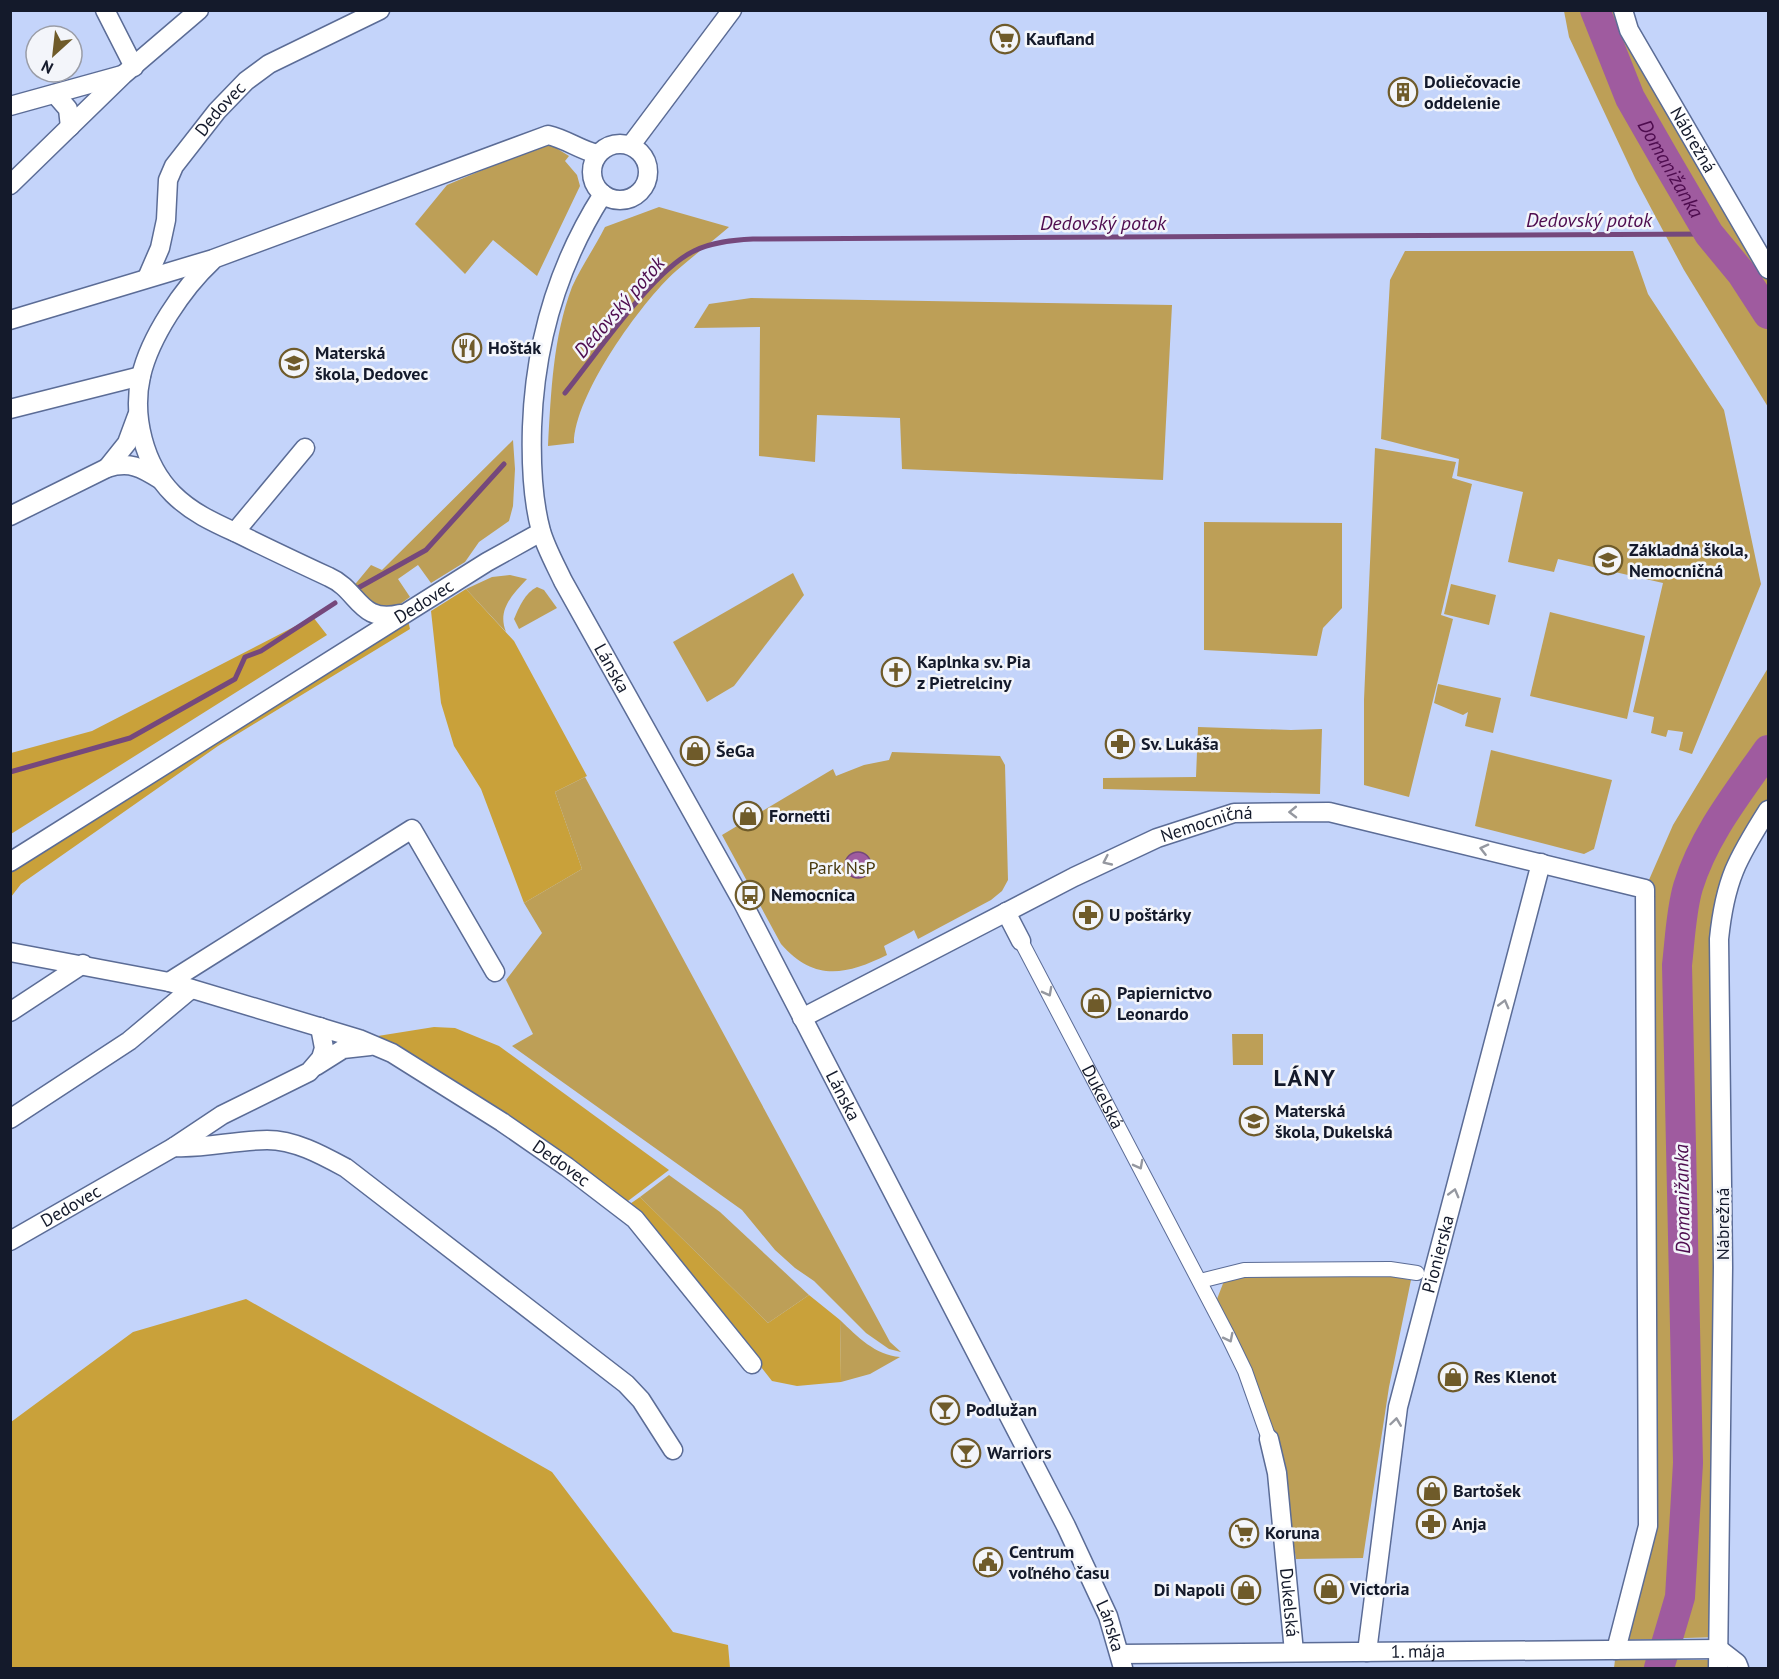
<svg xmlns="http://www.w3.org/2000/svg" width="1779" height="1679" font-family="'PT Sans',sans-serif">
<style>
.green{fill:#bd9f57}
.forest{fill:#c9a13a}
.water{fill:#9f5b9f;stroke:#75487c;stroke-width:1.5}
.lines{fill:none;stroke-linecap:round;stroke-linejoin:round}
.stream{stroke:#75487c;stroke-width:5}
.river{stroke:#9f5b9f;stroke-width:30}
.pedestrian-casing{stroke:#5b6c96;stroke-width:16}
.minor-casing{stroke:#5b6c96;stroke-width:21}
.pedestrian{stroke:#fff;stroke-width:14}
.minor{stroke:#fff;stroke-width:18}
.oneway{stroke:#9598a0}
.labels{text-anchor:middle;stroke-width:5;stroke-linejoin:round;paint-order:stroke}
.poi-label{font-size:18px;font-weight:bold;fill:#141a2b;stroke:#f3f5fa;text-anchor:start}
.street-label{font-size:18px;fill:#141a2b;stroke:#f3f5fa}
.park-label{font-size:18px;fill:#49390d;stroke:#f3f5fa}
.water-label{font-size:20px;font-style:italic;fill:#4e0c4f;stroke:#f3f5fa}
.district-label{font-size:24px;font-weight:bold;letter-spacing:1.5px;fill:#141a2b;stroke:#f3f5fa}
</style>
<rect width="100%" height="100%" fill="#c4d4fa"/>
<g class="green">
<path d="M 1564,11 L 1623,11 L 1768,269 L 1768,407 L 1684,270 L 1636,180 L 1569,37 Z"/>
<path d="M 541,145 L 553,146 L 569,156 L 565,161 L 577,175 L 580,186 L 537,276 L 493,240 L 465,274 L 415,224 L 447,185 Z"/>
<path d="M 659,207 L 729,227 C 712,242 693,256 676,271 C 641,302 574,396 574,443 L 548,446 C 551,393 553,337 572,287 C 581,267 595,247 605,227 Z"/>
<path d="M 1405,251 L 1633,251 L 1648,294 L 1724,410 L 1761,584 L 1692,754 L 1679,750 L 1683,732 L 1668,730 L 1666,737 L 1651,733 L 1654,717 L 1633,712 L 1663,583 L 1558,559 L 1554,572 L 1508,562 L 1523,492 L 1457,476 L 1459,459 L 1381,439 L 1390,280 Z"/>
<path d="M 751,298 L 1172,305 L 1163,480 L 902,469 L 900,418 L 817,415 L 815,462 L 759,456 L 760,327 L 694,328 L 709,304 Z"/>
<path d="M 513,440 L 515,469 L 513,506 L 509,521 L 479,542 L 465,562 L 431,583 L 418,565 L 398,579 L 410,597 L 392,610 L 377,607 L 352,588 L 371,565 L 382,570 Z"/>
<path d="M 1375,448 L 1456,462 L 1452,478 L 1472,484 L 1441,615 L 1453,619 L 1409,797 L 1364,785 L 1364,700 Z"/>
<path d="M 1204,522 L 1342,523 L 1342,608 L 1323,628 L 1317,656 L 1204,650 Z"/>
<path d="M 793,573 L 804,595 L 734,686 L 707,702 L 673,642 Z"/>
<path d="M 510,575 L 527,579 C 512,595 497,610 506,632 L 466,589 L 492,577 Z"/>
<path d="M 1451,584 L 1496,595 L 1489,625 L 1444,614 Z"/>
<path d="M 537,587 L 544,590 L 557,608 L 519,629 L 514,619 C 519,607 525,593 537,587 Z"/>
<path d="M 1550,612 L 1645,636 L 1627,719 L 1530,696 Z"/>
<path d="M 1768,668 L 1768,810 L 1722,902 L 1719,1637 L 1619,1640 L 1648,1526 L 1645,889 L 1673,825 Z"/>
<path d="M 1438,684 L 1501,698 L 1493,733 L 1465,726 L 1468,712 L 1463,715 L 1434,703 Z"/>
<path d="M 1198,727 L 1291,730 L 1322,729 L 1320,794 L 1103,789 L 1103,778 L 1196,777 Z"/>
<path d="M 1491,750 L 1612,780 L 1594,849 L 1584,854 L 1475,826 Z"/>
<path d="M 892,752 L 1000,756 L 1005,765 L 1008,880 L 1002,891 L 991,900 L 918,939 L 914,930 L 911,932 L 884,946 L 887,955 C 846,975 814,982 781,944 L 722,835 L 833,769 L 836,776 L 864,765 L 889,760 Z"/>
<path d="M 585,777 L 890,1342 L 901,1352 L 889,1349 L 866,1333 L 814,1281 L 795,1268 L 775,1250 L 742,1210 L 512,1046 L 533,1034 L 506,980 L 542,933 L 524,903 L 582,869 L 555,792 Z"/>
<path d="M 1232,1034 L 1263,1034 L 1263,1065 L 1233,1065 Z"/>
<path d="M 669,1175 L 720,1212 L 809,1295 L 768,1323 L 640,1197 Z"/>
<path d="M 1385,1275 L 1411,1280 L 1389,1387 L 1363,1558 L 1296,1559 L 1283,1479 L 1255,1379 L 1217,1299 L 1224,1281 L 1247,1277 Z"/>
<path d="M 840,1320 C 858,1337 875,1355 900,1357 L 870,1374 L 841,1382 Z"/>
<path d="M 1615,1660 L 1718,1660 L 1713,1668 L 1614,1668 Z"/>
</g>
<g class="forest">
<path d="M 466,589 L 514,641 L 587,776 L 555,792 L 582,869 L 524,903 L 481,789 L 454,746 L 441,703 L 431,611 Z"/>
<path d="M 406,612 L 410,629 L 218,746 L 21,884 L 11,897 L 11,862 Z"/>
<path d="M 313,617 L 327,635 L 11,834 L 11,753 L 92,731 Z"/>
<path d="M 434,1027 L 455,1028 L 499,1046 L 669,1170 L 620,1207 L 359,1039 Z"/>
<path d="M 640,1197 L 768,1323 L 809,1295 L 840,1320 L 841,1382 L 797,1386 L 772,1381 L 642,1215 L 627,1206 Z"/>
<path d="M 246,1299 L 552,1472 L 673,1632 L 728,1645 L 730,1668 L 11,1668 L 11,1422 L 133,1332 Z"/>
</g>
<circle class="water" cx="858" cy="865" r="13"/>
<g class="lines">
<g class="stream">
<path d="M 565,393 C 596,355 652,271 694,251 C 712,242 733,240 753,239 L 1709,234"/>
<path d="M 358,588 L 426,550 L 504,464"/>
<path d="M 10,772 L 130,738 L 235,679 L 245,657 L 261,651 L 335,603"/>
</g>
<g class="river">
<path id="s1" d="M 1595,10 L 1630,98 L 1665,159 L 1709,234 L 1742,274 L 1768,314"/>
<path d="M 1659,1668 L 1680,1597 L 1688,1463 L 1677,965 C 1680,939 1681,911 1688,887 C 1704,835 1738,793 1768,750"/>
</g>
<g class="pedestrian-casing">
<g id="pedestrian">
<path id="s2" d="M 1021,941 L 1228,1336 L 1245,1371 L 1269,1439"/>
<path d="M 1200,1281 L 1244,1270 L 1390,1269 L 1417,1273"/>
</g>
</g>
<g class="minor-casing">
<g id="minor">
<path d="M 105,10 L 134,67"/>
<path id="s3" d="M 1623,10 L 1629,30 L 1768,269"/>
<path d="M 55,94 L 68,109 L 70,127"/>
<path d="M 10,106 L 122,75"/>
<circle cx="620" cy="172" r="28"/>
<path d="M 631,145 L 732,10"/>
<path d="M 10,185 L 123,75 L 199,10"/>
<path id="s4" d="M 603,194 C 557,266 535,342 532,427 C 531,461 532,498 541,531 C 546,548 555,564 563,581 L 742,901 L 1066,1526 L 1108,1616 L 1123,1668"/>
<path d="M 212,261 C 183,288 150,337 141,376 C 132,416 144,465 173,494 C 192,513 215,523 239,534 C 269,549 299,563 329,577 C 359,590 359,624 400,614"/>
<path id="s5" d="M 147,278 L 160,248 L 166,220 L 168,180 L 174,166 L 217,111 L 246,81 L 269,64 L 380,10"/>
<path d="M 10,320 L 213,259 L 548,135 C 566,139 580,150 597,154"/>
<path d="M 10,409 L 141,376"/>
<path d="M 107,468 L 127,443 L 137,416"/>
<path d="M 10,516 L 107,468 C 129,461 141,467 161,480"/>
<path d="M 235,532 L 305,448"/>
<path id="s6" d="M 10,862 L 487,562 L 541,532"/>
<path d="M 1006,912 L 1021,941"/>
<path id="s7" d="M 10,952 L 169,982 L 359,1039 L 392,1053 L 502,1122 L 567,1167 L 635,1219 L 752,1364"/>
<path d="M 169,982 L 412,829 L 495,972"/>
<path d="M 10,1012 L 83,964"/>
<path id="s8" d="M 802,1018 L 1074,877 L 1157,838 L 1234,813 L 1329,812 L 1645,889 L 1648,1526 L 1616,1650"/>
<path d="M 316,1066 L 343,1049 L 370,1046"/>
<path d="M 10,1119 L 129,1041 L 191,989"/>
<path d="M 174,1147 C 205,1149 235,1140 267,1140 C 295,1140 322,1155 346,1168 L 626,1384 L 641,1400 L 673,1450"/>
<path id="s9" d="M 10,1241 L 174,1147 L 222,1115 L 309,1072 L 321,1058 L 324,1048 L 320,1027"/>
<path id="s10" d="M 1269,1439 L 1277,1473 L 1294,1652"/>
<path d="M 1719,1649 L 1737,1663 L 1739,1668"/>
<path id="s11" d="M 1367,1652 L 1398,1407 L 1541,863"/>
<path id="s12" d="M 1120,1654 L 1719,1649"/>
<path d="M 1718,1668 L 1723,1267 L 1719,939 C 1725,880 1737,859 1768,810"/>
</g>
</g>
<use href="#pedestrian" class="pedestrian"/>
<use href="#minor" class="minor"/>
</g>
<defs><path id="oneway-chevron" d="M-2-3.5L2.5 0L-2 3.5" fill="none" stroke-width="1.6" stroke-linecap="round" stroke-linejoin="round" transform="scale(1.5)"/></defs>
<g class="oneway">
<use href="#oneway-chevron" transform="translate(1293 812) rotate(179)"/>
<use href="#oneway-chevron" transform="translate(1484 849) rotate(-166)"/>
<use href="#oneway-chevron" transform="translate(1107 861) rotate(155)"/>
<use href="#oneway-chevron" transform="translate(1048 992) rotate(62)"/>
<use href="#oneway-chevron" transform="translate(1504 1004) rotate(-75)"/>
<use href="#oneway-chevron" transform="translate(1139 1165) rotate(62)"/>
<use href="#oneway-chevron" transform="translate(1454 1193) rotate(-75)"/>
<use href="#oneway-chevron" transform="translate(1229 1338) rotate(63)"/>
<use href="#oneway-chevron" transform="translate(1396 1422) rotate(-82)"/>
</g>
<defs>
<g id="supermarket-ring" transform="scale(1.5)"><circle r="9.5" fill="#f3f5fa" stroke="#6f5b2a" stroke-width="1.5"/><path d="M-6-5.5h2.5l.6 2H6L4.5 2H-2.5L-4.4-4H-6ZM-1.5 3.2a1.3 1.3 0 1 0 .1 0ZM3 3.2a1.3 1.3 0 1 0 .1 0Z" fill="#6f5b2a"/></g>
<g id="building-ring" transform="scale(1.5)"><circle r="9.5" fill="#f3f5fa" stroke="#6f5b2a" stroke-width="1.5"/><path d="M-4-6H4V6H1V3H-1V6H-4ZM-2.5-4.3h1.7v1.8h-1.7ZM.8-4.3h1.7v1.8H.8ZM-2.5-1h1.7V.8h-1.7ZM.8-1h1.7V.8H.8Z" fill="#6f5b2a"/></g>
<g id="restaurant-ring" transform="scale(1.5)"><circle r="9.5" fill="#f3f5fa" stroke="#6f5b2a" stroke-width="1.5"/><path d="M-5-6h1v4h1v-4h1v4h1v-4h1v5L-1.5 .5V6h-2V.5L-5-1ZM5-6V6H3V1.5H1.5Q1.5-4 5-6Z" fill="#6f5b2a"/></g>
<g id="school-ring" transform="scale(1.5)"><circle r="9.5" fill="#f3f5fa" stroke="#6f5b2a" stroke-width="1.5"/><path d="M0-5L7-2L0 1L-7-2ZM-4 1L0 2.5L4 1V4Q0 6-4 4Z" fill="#6f5b2a"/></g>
<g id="church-ring" transform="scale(1.5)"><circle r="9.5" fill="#f3f5fa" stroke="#6f5b2a" stroke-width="1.5"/><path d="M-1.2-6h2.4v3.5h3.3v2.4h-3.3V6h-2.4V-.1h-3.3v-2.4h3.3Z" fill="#6f5b2a"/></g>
<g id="pharmacy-ring" transform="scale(1.5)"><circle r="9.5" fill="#f3f5fa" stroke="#6f5b2a" stroke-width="1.5"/><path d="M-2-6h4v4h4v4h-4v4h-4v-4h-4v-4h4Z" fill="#6f5b2a"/></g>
<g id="shop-ring" transform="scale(1.5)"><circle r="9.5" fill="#f3f5fa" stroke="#6f5b2a" stroke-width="1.5"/><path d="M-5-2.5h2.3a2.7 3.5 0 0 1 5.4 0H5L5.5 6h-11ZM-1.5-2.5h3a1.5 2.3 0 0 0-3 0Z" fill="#6f5b2a"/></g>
<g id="bus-ring" transform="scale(1.5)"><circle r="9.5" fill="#f3f5fa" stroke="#6f5b2a" stroke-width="1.5"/><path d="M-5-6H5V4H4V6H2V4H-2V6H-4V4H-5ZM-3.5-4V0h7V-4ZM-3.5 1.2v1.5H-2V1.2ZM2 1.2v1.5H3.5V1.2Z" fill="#6f5b2a"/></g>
<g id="bar-ring" transform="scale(1.5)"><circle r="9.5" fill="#f3f5fa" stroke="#6f5b2a" stroke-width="1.5"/><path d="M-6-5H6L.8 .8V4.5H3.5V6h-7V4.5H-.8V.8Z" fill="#6f5b2a"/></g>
<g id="civic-ring" transform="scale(1.5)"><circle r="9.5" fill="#f3f5fa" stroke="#6f5b2a" stroke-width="1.5"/><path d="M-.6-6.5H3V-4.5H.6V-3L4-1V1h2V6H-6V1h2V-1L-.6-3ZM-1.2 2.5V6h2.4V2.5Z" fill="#6f5b2a"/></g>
</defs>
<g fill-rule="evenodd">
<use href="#supermarket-ring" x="1005" y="39"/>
<use href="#building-ring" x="1403" y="92"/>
<use href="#restaurant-ring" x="467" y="348"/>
<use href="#school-ring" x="294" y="363"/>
<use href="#school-ring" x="1608" y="560"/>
<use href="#church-ring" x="896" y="672"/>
<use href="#pharmacy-ring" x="1120" y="744"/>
<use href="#shop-ring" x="695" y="751"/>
<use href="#shop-ring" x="748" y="816"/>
<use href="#bus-ring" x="750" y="895"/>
<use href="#pharmacy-ring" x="1088" y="915"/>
<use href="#shop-ring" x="1096" y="1003"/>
<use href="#school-ring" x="1254" y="1121"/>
<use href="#shop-ring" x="1453" y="1377"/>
<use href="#bar-ring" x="945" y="1410"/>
<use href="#bar-ring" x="966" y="1453"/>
<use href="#shop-ring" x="1432" y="1491"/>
<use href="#pharmacy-ring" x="1431" y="1524"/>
<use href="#supermarket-ring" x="1244" y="1533"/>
<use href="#civic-ring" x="988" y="1562"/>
<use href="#shop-ring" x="1329" y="1589"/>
<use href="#shop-ring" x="1246" y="1590"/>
</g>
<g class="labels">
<g class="poi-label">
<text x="1026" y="45">Kaufland</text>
<text x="1424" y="88">Doliečovacie<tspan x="1424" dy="21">oddelenie</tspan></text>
<text x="488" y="354">Hošták</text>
<text x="315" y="359">Materská<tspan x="315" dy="21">škola, Dedovec</tspan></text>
<text x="1629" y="556">Základná škola,<tspan x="1629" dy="21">Nemocničná</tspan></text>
<text x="917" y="668">Kaplnka sv. Pia<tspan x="917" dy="21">z Pietrelciny</tspan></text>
<text x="1141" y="750">Sv. Lukáša</text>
<text x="716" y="757">ŠeGa</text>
<text x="769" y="822">Fornetti</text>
<text x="771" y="901">Nemocnica</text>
<text x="1109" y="921">U poštárky</text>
<text x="1117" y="999">Papiernictvo<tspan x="1117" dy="21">Leonardo</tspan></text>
<text x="1275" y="1117">Materská<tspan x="1275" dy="21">škola, Dukelská</tspan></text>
<text x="1474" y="1383">Res Klenot</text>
<text x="966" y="1416">Podlužan</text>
<text x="987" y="1459">Warriors</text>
<text x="1453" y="1497">Bartošek</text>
<text x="1452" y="1530">Anja</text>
<text x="1265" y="1539">Koruna</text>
<text x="1009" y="1558">Centrum<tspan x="1009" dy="21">voľného času</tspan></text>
<text x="1350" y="1595">Victoria</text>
<text x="1225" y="1596" text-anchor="end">Di Napoli</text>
</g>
<g class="street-label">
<text dy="6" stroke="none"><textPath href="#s5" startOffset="190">Dedovec</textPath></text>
<text dy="6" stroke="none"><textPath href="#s3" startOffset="148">Nábrežná</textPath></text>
<text dy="6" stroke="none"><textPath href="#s6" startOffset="489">Dedovec</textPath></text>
<text dy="6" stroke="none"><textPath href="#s4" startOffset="506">Lánska</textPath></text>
<text dy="6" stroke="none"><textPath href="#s8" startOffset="450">Nemocničná</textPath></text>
<text dy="6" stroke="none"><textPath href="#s4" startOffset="992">Lánska</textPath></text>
<text dy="6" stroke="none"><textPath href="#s2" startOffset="176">Dukelská</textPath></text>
<text dy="6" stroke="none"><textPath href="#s7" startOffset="598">Dedovec</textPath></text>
<text dy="6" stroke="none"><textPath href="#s9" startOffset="70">Dedovec</textPath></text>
<text transform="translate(1723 1224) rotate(-90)" y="6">Nábrežná</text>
<text dy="6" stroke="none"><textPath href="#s11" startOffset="405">Pionierska</textPath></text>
<text dy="6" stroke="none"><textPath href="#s10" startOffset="165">Dukelská</textPath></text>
<text dy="6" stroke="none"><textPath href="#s4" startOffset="1586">Lánska</textPath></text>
<text dy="6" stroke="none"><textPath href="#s12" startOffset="298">1. mája</textPath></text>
</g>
<g class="park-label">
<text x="842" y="874">Park NsP</text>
</g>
<g class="water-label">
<text dy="7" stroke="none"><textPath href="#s1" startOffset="176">Domanižanka</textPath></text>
<text x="1589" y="227">Dedovský potok</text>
<text x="1103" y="230">Dedovský potok</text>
<text transform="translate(619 307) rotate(-49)" y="7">Dedovský potok</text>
<text transform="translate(1682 1199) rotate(-91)" y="7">Domanižanka</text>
</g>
<g class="district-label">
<text x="1305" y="1086">LÁNY</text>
</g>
</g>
<rect width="1779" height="1679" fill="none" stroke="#141a2b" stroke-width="24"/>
<g transform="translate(54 54) rotate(207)"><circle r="28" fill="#f3f5fa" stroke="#9a9da7" stroke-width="1.5"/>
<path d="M0-4.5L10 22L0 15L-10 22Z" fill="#6f5b2a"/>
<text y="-9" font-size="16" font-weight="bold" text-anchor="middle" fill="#141a2b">N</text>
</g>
</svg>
